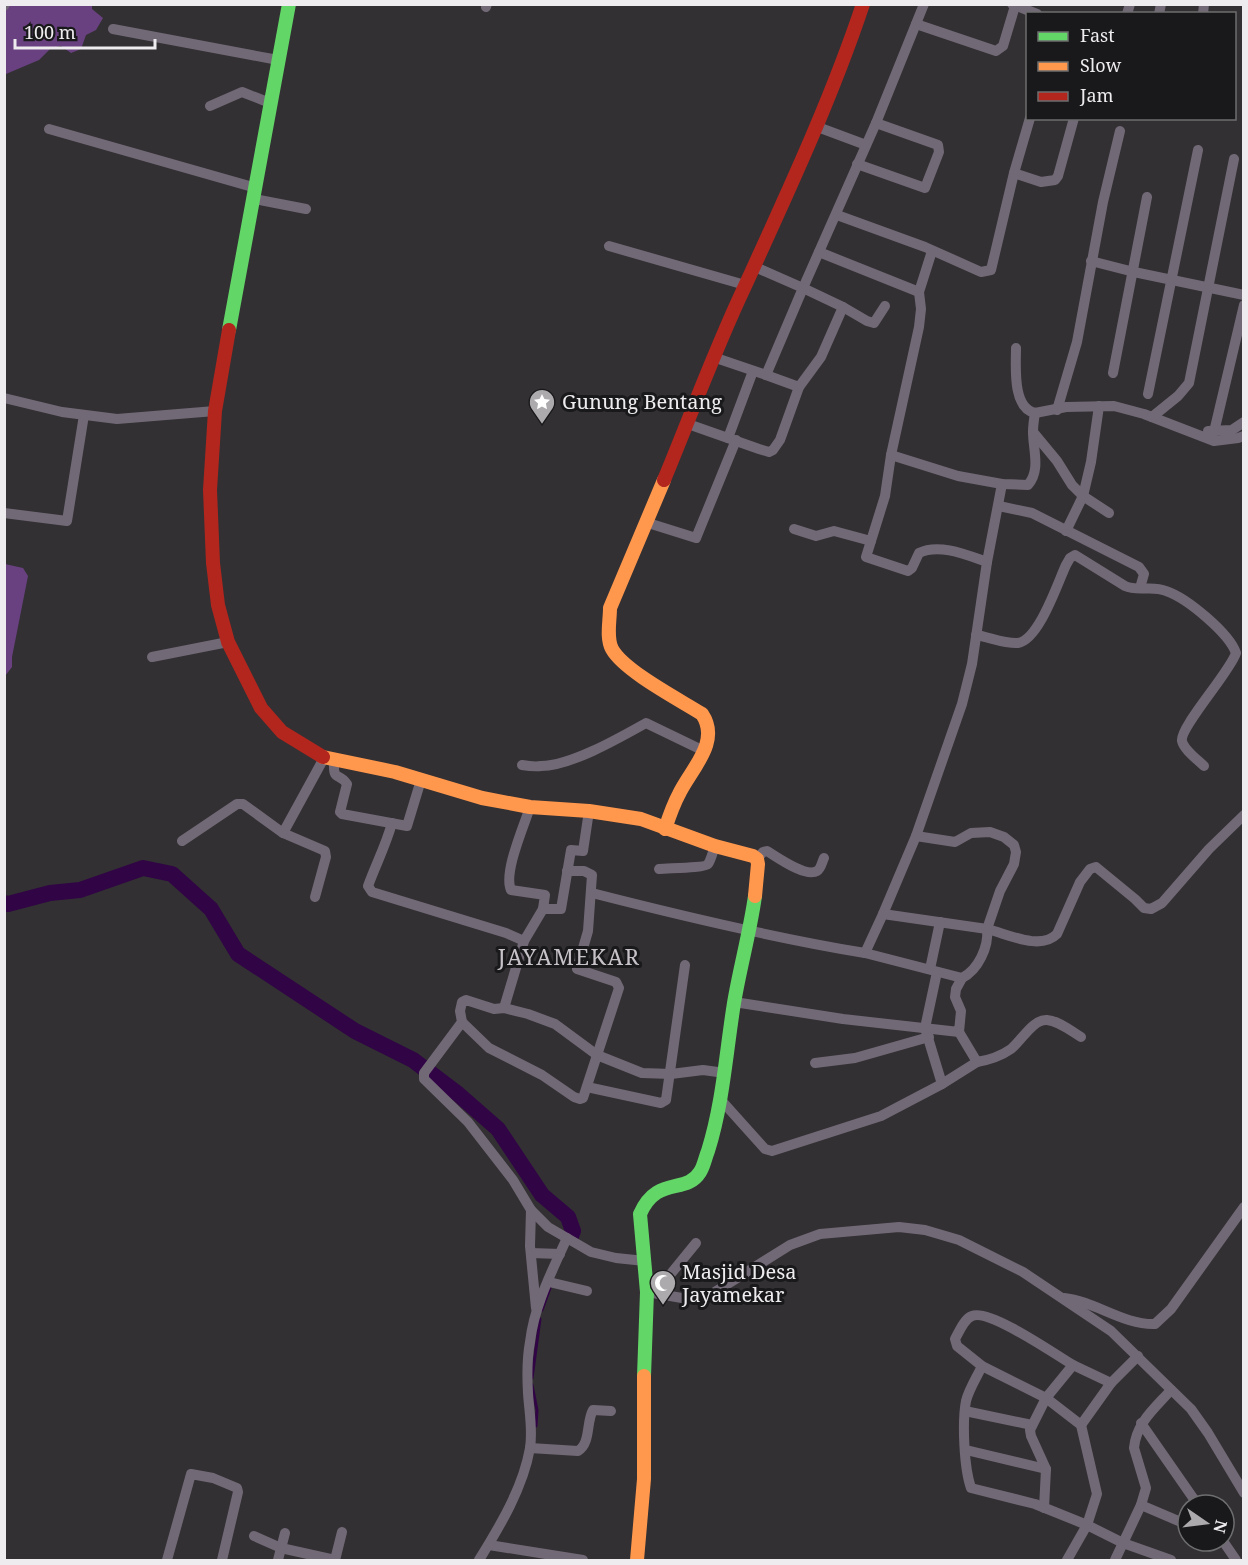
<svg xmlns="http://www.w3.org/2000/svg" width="1248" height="1565" font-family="'Noto Serif',serif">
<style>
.forest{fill:#694181}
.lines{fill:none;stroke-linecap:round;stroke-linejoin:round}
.stream{stroke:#310445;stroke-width:3}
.river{stroke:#310445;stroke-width:16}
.street{stroke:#726977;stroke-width:10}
.fast{stroke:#63d668;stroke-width:14}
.slow{stroke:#ff974d;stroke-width:14}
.jam{stroke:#b3261e;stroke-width:14}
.labels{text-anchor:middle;stroke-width:6;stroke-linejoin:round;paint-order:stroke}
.poi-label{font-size:20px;fill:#eeecef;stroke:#19181a;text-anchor:start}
.quarter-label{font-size:22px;letter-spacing:1.5px;fill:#c6c2c8;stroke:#19181a}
</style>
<rect width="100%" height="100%" fill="#323033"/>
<g class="forest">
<path d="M 5,5 L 92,5 L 92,9 L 103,18 L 96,30 L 86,35 L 81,49 L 71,53 L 61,46 L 51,48 L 39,60 L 6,74 L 5,79 Z"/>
<path d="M 5,564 L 23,568 L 28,576 L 12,657 L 12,667 L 5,676 Z"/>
</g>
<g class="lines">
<g class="stream">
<path d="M 542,1310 L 550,1288"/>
<path d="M 532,1378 L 540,1319"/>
<path d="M 532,1385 L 537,1410 L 536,1426"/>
</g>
<path class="river" d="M 4,903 L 8,904 L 50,893 L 80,890 L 143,868 L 172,874 L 211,909 L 238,954 L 355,1031 L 413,1060 L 458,1094 L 498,1129 L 542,1195 L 568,1217 L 573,1231 L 571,1236"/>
<g class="street">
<path d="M 1012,4 L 1037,14"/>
<path d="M 4,6 L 5,4"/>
<path d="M 486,7 L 487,4"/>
<path d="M 1127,14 L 1130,4"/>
<path d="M 1159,14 L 1161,4"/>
<path d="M 1203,14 L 1204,4"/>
<path d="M 916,24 L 996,51 L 1003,46 L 1015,6"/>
<path d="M 113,29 L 278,60"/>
<path d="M 210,106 L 242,92 L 270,103"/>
<path d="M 815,126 L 866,145"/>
<path d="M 49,129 L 256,188"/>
<path d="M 857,164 L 925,188 L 939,152 L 938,145 L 876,123"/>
<path d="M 1014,173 L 1041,182 L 1055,180 L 1058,176 L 1074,118"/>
<path d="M 254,199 L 306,209"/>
<path d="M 837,215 L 925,247 L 981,272 L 991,270 L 1014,173 L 1030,118"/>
<path d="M 609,246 L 745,285"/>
<path d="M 932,251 L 919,292 L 921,309 L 919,327 L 891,455 L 885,496 L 866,557 L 908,571 L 912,568 L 919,553 C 939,543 967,555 987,562"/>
<path d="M 819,252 L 919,292"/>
<path d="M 1091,261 L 1134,272 L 1244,295"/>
<path d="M 755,267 L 803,288 L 876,123 L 924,4"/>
<path d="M 843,307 L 867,321 L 874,323 L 885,306"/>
<path d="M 1016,348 C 1016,366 1012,408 1035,413 L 1066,407 L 1114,406 L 1144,414 L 1214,441 L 1238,438 L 1244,436"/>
<path d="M 1113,373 L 1147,197"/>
<path d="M 766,375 L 799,387"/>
<path d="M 1148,394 L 1198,150"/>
<path d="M 4,398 L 62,412 L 117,419 L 215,411"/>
<path d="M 1057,410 L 1077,342 L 1103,202 L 1120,131"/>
<path d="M 1152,417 L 1178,396 L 1189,383 L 1234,159"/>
<path d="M 688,424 L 759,449 L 769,452 L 773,450 L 780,440 L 799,387 L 821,357 L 843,307 L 803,288 L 766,375 L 716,358"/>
<path d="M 1208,431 L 1232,430 L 1244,422"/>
<path d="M 1033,432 L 1057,461 L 1072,485 L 1083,496 L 1109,513"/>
<path d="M 1214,432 L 1244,305"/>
<path d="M 728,438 L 753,371"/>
<path d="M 891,455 L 958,476 L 1002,484 L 1028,485 C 1041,470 1033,450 1033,432 C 1033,426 1034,419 1035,413"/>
<path d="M 999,506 L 1032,513 L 1139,567 L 1144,574 L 1140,588"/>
<path d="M 4,513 L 67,521 L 84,415"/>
<path d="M 645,522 L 696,538 L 736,440"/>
<path d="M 794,529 L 816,536 L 834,531 L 871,541"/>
<path d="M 1066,531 L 1083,496 L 1091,462 L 1099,406"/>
<path d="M 976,635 C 989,637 1005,644 1018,643 C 1039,640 1058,582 1066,565 L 1070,558 L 1075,555 L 1125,586 C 1138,592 1152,585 1166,591 C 1187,598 1229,633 1236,653 C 1230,672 1179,728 1182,741 C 1184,750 1198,760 1204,766"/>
<path d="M 152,657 L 228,642"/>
<path d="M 334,760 C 333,783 338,771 347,784 L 340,812 L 342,814 L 407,826 L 421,780"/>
<path d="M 522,765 C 528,766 535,767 541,766 C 571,766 621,737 646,723 L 704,751"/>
<path d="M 530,807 C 524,826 503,873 511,890 L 545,895 L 543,909"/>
<path d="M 392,823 C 386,845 376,864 368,886 L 372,892 L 506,933 L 524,941"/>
<path d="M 283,833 L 325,851 L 326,857 L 315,897"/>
<path d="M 916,836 L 955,842 L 971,833 L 990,832 L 1004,837 L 1014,845 L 1016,852 L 1014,864 L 1000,891 L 987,929 C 1008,934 1040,951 1057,934 L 1080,882 L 1090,869 L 1096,867 L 1135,899 L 1144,908 L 1151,909 L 1162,903 L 1209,849 L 1244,815"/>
<path d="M 182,841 L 237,804 L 243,804 L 283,833 L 324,758"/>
<path d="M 757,859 L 763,852 L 767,851 C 777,857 806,878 817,871 C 821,869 822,862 824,858"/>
<path d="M 659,869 C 668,868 705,868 708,864 C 711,860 713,851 715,846"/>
<path d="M 592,893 C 682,916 773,938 865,953 L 883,914 L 916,836 L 962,704 L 972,664 L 987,562 L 1002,484"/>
<path d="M 883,914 L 987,929 C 989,947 978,970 962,978"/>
<path d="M 930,969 L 940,922"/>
<path d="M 937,972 L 925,1028 L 942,1084"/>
<path d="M 734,1002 L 843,1019 L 959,1032 L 961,1011 L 955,997 L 956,989 L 962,978 L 865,953"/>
<path d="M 504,1008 L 524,941 L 543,909 L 561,909 L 571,850 L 583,851 L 589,811"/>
<path d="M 462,1022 L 489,1048 L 542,1075 L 574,1097 L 580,1099 L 583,1098 L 619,988 L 616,982 L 577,969 L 588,931 L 592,875 L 584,871 L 567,871"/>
<path d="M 959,1032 L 977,1062 C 989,1060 1001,1056 1011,1049 C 1022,1040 1033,1019 1047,1020 C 1059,1021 1071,1031 1081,1037"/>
<path d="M 815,1063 L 855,1058 L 929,1037"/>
<path d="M 587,1087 L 661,1103 L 666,1100 L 685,965"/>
<path d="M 721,1100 L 765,1149 L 772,1151 L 881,1116 L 942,1084 L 977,1062"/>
<path d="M 531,1210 L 530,1246 L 536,1308"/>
<path d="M 531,1253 L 560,1254"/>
<path d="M 645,1261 L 616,1258 L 591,1252 L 548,1227 L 531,1210 L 513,1180 L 468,1122 L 424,1079 L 424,1073 L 462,1022 L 460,1011 L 462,1002 L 466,1000 L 494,1009 L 504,1008 L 528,1014 L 555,1024 L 597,1055 L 642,1073 L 671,1074 L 703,1070 L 725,1073"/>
<path d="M 549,1282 L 587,1291"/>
<path d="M 647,1292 L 682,1298 L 710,1295 L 790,1245 L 820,1234 L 899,1227 L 925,1230 L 959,1240 L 1023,1272 L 1111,1331 L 1191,1409 L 1208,1433 L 1244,1493"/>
<path d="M 656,1292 L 696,1243"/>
<path d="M 1064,1298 C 1095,1301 1123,1325 1155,1324 L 1171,1309 L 1244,1207"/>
<path d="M 1073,1365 L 1111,1383 L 1081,1425"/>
<path d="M 982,1366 C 977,1377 969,1389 966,1401 C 962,1422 964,1468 971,1488 L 1035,1504 L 1087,1525 L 1123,1543 L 1171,1560"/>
<path d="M 1111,1383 L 1138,1356"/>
<path d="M 965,1411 L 1032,1425"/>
<path d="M 1141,1423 L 1198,1505"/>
<path d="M 530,1448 L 578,1451 C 591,1443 586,1422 593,1410 L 611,1411"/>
<path d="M 966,1450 L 1046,1469"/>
<path d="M 1141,1505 L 1188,1525"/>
<path d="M 1044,1508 L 1046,1469 L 1031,1436 L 1030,1430 L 1046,1398 L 1073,1365 C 1056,1355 989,1308 972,1316 C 964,1319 959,1332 955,1339 L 957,1346 L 982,1366 L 1046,1398 L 1081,1425 L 1097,1494 L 1087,1525 L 1067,1560"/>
<path d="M 254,1536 L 281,1548 L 335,1560"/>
<path d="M 1223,1541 L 1236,1560"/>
<path d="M 489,1545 L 583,1560"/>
<path d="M 167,1560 L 191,1474 L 213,1478 L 237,1488 L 238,1492 L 222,1560"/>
<path d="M 278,1560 L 285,1533"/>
<path d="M 335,1560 L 342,1532"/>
<path d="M 479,1560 C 500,1526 523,1488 530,1448 C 533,1429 529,1411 528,1393 C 527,1376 527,1358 530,1342 C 534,1306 552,1271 567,1238"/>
<path d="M 1115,1560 L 1141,1505 L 1146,1488 L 1134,1448 C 1136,1423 1155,1408 1171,1390"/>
</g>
<g class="fast">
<path d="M 229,330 L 289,4"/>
<path d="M 644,1376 L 647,1292 L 640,1214 C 657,1175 686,1195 700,1172 C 704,1166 705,1158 708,1151 C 723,1103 726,1053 734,1003 C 740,967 750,932 755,896"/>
</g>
<g class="slow">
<path d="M 664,480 L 610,608 C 610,621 606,638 612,649 C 624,671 680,700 702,714 C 721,742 691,769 679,794 C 673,805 669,817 665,829"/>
<path d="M 323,757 L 395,772 L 482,798 L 530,807 L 589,811 L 641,819 L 715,846 L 753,856 L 757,859 L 758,864 L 755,896"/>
<path d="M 637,1560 L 644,1479 L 644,1376"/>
</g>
<g class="jam">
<path d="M 229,330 L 215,411 L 210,490 L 213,563 L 218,605 L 228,642 L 261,708 L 282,732 L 323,757"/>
<path d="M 664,480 C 691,415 715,349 745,286 C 787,194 831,100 863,4"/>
</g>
</g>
<defs>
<g id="sight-pin" transform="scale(1.35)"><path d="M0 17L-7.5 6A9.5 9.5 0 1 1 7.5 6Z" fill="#acaaad" stroke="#19181a"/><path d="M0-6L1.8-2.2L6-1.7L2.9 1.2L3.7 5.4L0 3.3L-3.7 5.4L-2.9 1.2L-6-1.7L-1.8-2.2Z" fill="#fff"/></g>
<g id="mosque-pin" transform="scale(1.35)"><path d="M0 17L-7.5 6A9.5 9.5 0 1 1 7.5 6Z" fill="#acaaad" stroke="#19181a"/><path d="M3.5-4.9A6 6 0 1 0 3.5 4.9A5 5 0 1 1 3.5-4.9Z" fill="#fff"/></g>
</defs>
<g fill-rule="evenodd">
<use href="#sight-pin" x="542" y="402"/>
<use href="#mosque-pin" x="663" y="1283"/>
</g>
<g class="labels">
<g class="poi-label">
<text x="562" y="409">Gunung Bentang</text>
<text x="682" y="1279">Masjid Desa<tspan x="682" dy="23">Jayamekar</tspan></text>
</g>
<g class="quarter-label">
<text x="569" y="965">JAYAMEKAR</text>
</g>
</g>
<rect width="1248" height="1565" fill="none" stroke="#eeecef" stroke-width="12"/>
<rect x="1026" y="12" width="210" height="108" fill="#19181a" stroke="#6e6d6f" stroke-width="1.5"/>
<rect x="1038" y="32" width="30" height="9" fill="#63d668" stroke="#6e6d6f" stroke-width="1.5"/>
<text x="1080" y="42" font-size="18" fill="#eeecef">Fast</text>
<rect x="1038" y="62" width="30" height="9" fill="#ff974d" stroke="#6e6d6f" stroke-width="1.5"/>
<text x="1080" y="72" font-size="18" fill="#eeecef">Slow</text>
<rect x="1038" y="92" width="30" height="9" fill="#b3261e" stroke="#6e6d6f" stroke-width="1.5"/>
<text x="1080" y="102" font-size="18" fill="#eeecef">Jam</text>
<g transform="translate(1206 1523) rotate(104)"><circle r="28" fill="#19181a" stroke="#6e6d6f" stroke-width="1.5"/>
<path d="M0-4.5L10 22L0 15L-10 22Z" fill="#acaaad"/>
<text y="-9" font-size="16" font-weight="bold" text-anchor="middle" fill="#eeecef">N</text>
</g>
<path d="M15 39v9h140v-9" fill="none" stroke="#eeecef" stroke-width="3"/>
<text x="24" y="39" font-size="18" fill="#eeecef" stroke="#19181a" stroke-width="4.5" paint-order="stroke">100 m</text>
</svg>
